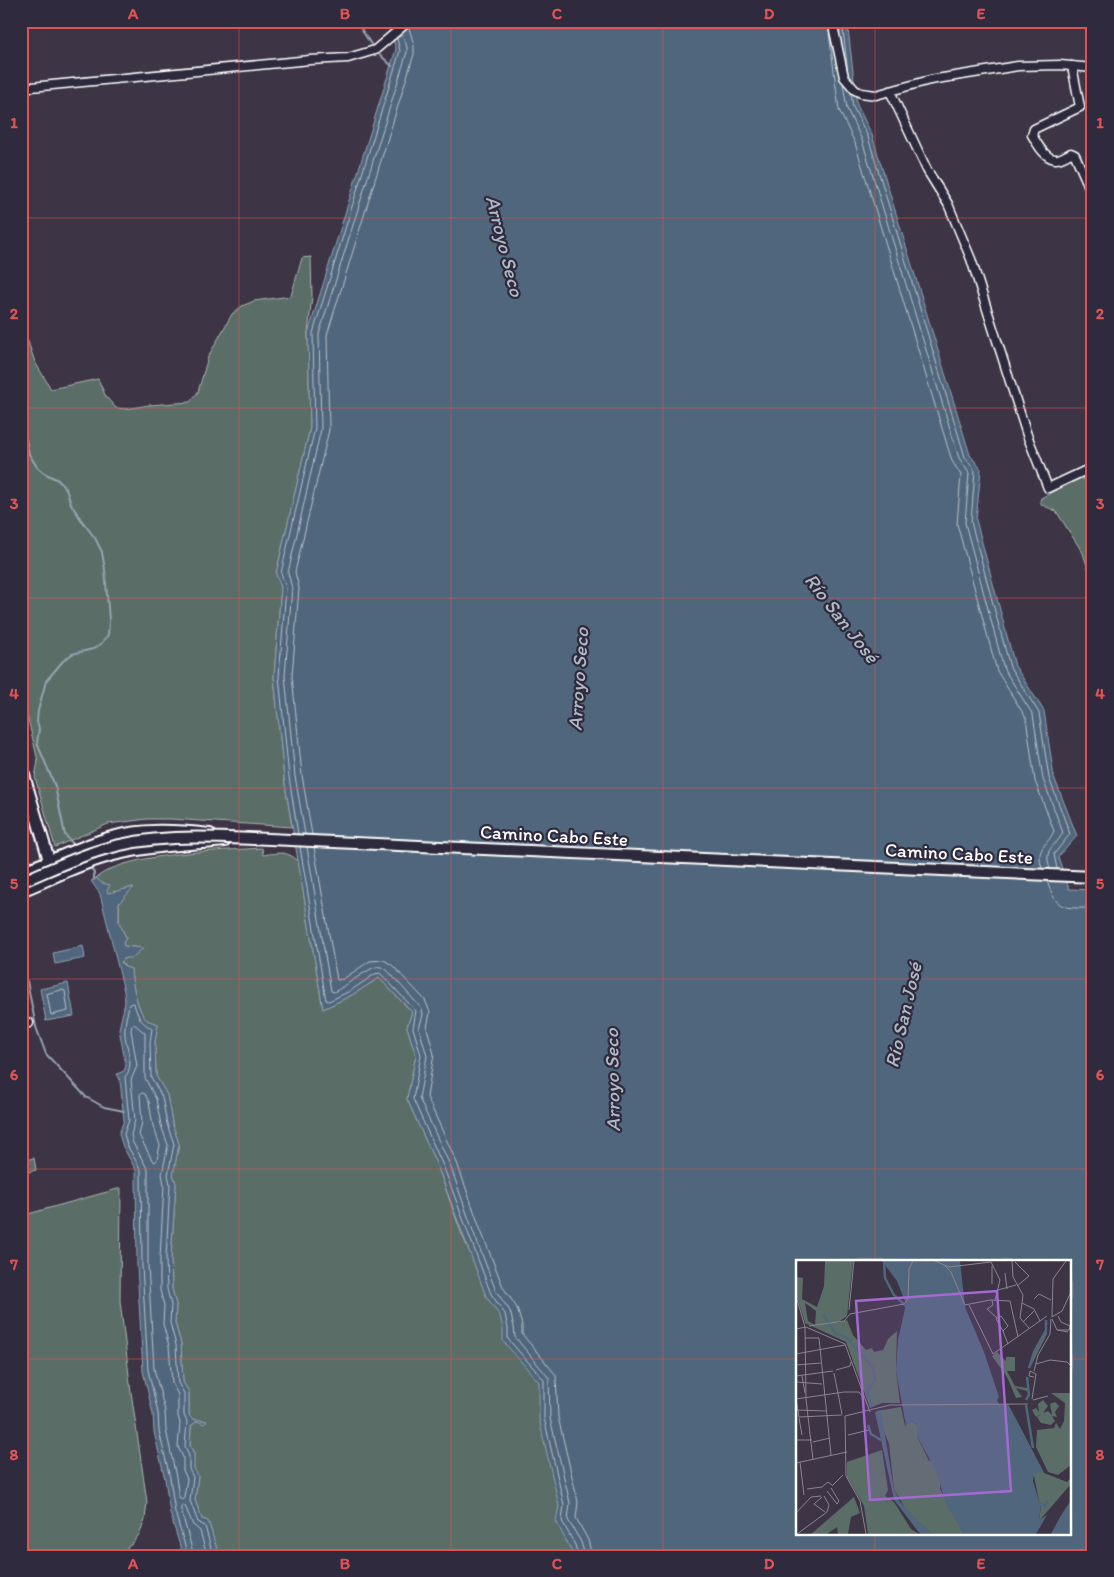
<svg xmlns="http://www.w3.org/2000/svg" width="1114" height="1577" font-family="Itim,sans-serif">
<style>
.green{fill:#5a6d66;stroke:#acb6b2}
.water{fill:#50667c;stroke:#96a3b0;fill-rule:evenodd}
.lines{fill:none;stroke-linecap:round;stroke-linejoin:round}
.shore{stroke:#b9c2cb;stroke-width:1}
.stream{stroke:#96a3b0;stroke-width:2}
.street-casing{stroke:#fff;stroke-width:11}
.secondary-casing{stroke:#fff;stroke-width:14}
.street{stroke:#2f2a3d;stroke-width:8}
.secondary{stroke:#2f2a3d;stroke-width:10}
.secondary-bridge-casing{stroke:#fff;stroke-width:14;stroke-linecap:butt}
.secondary-bridge{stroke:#2f2a3d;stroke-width:10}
.grid{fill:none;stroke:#de5353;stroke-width:1;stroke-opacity:0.55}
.labels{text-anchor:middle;stroke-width:4.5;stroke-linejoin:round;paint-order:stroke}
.street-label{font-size:19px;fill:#fff;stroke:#2f2a3d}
.water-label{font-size:20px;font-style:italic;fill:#b0bac4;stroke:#2f2a3d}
.inset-river{fill:none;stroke:#50667c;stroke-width:2.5}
.inset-road{fill:none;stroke:#8b858f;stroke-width:1}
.view{fill:#a36bd2;fill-opacity:0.15;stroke:#a36bd2;stroke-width:2.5}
.inset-edge{fill:none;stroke:#fff;stroke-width:2.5}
.neatline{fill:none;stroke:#de5353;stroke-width:2}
.grid-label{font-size:16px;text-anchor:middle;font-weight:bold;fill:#de5353}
</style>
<rect width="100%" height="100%" fill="#3d3445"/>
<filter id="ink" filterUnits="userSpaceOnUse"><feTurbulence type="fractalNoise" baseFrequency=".02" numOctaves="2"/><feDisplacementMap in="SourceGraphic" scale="10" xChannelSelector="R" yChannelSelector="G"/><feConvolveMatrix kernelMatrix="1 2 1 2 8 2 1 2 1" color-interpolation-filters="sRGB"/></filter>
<g filter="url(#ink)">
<g class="green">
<path d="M 311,257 L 312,296 L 308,333 L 310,428 L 276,574 L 281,587 L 274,676 L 284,778 L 292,827 L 171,819 L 147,819 L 108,824 L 55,847 L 35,777 L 38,761 L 26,711 L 21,706 L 21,329 L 26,336 L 35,362 L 51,389 L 98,379 L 106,397 L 116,408 L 126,409 L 149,405 L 190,402 L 198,392 L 208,357 L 232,314 L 242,306 L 254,301 L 291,296 L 302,258 Z"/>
<path d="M 1080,478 L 1084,479 L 1093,496 L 1093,572 L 1088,569 L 1083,553 L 1056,511 L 1042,505 L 1040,501 L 1041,498 Z"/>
<path d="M 262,848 L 263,855 C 277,853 287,850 298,861 L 323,1009 L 352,995 L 379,978 L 412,1012 L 407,1027 L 416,1055 L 407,1099 L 439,1170 L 462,1235 L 475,1263 L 798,1279 L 571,1547 L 574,1556 L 219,1556 L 208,1521 L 202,1519 L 195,1500 L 198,1476 L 193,1468 L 194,1454 L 190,1446 L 191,1426 L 197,1421 L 206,1421 L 191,1419 L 189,1415 L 189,1392 L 183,1382 L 181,1344 L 175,1323 L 176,1305 L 172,1289 L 171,1258 L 176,1183 L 173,1175 L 179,1144 L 172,1123 L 167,1095 L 156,1076 L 155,1042 L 158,1024 C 155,1023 150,1022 147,1020 C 138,1014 131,979 131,969 L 125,967 L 121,962 L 125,958 L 142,948 L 124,946 L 123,943 L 126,938 L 119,922 L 119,903 L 133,887 L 108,894 L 96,878 C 125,852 223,851 262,848 Z"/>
<path d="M 34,1158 L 36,1170 L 21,1174 L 21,1161 Z"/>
<path d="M 121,1188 L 120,1301 L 131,1392 L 147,1502 L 145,1520 L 140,1533 L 132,1544 L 124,1550 L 129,1556 L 21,1556 L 21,1216 Z"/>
</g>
<g class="water">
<path d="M 387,21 L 847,21 L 857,105 L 872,135 L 970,455 L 981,469 L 976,520 L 1015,666 L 1044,711 L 1054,777 L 1077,836 L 1058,857 L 1069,889 L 1093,890 L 1093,1556 L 574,1556 L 556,1521 L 559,1506 L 539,1419 L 539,1382 L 503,1341 L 503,1329 L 500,1316 L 486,1296 L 439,1170 L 407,1099 L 416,1055 L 407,1027 L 412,1012 L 379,978 L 352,995 L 323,1009 L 284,778 L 274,676 L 281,587 L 276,574 L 310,428 L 308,333 L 396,49 ZM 798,1261 L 1070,1261 L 1070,1533 L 798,1533 Z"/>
<path d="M 96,878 L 102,883 L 110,885 L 107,891 L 108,893 L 134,887 L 119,903 L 119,922 L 126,938 L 123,943 L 124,946 L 143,948 L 132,958 L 125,958 L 121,962 L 125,967 L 131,969 C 131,979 138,1014 147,1020 C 150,1022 155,1023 158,1024 L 155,1042 L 156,1076 L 167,1095 L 172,1123 L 179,1144 L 173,1175 L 176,1183 L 171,1258 L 172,1289 L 176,1305 L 175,1323 L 181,1344 L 183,1382 L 189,1392 L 189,1415 L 192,1419 L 207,1421 L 204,1424 L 197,1421 L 191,1426 L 190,1446 L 194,1454 L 194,1468 L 198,1476 L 195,1500 L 202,1519 L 208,1521 L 219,1556 L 183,1556 L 170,1513 L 165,1479 L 154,1432 L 153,1414 L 143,1371 L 137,1266 L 136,1170 L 123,1147 L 119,1134 L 124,1120 L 120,1080 L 117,1074 L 124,1071 L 126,1066 L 119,1029 L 125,1002 L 124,991 L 100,894 L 91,881 Z"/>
<path d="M 83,946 L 85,958 L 55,964 L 53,953 Z"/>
<path d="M 68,983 L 74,1016 L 46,1021 L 40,989 Z"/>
</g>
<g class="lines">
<g class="shore">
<path d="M 842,21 L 848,73"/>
<path d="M 829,33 L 839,110 L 855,143 L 952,461 L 961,475 L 957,524 L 997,671 L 1026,718 L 1035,781 L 1054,831 C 1047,847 1035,847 1042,868"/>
<path d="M 843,84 L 847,109 L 862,140 L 959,458 L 969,473 L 965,523 L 1004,669 L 1033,715 L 1043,779 L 1063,833 C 1054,849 1043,847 1050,869"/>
<path d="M 851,93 L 853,107 L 868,137 L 965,457 L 975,471 L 971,522 L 1010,667 L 1039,713 L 1049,778 L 1070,834 L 1054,854 L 1057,869"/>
<path d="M 298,834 L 289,777 L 279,676 L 286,588 L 281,573 L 315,428 L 313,333 L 400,51 L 397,38"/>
<path d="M 305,834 L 295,776 L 285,676 L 292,588 L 288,573 L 321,429 L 319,334 L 407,52 L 407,47 L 402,33"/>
<path d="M 312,835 L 302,775 L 292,676 L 299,588 L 295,572 L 329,430 L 327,335 L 414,54 L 414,45 L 409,28"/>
<path d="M 300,847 L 326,1000 L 329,1001 L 350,991 L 375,974 L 380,973 L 416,1011 L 413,1028 L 421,1055 L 413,1099 L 444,1168 L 491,1294 L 505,1314 L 508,1329 L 508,1339 L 544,1380 L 544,1418 L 564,1505 L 562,1521 L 575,1545 L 578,1556"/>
<path d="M 307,847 L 331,991 L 334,992 C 344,987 369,968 376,967 C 381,966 384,968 388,971 L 422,1009 L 423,1015 L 419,1028 L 427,1056 L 419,1098 L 450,1165 L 473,1231 L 496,1291 L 510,1311 L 514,1327 L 515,1337 L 549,1378 L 550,1418 L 570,1503 L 568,1520 L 581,1542 L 585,1556"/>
<path d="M 314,847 L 337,980 L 343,979 L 370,961 L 384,960 L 392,965 L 425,1000 L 430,1012 L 427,1028 L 434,1054 L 427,1097 L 457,1163 L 480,1228 L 503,1287 L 517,1308 L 522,1325 L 522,1334 L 556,1375 L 558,1417 L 578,1502 L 576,1518 L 588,1540 L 592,1556"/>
<path d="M 1047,881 C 1057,911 1063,908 1093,908"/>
<path d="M 62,990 L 65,991 L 68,1011 L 51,1015 L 47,994 Z"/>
<path d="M 134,1024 L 145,1033 L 145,1078 L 156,1099 L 161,1125 L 168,1145 L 162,1174 L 164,1185 L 160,1258 L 160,1290 L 164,1306 L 163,1324 L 169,1346 L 172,1383 L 178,1395 L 178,1416 L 180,1423 L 178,1447 L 183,1457 L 183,1470 L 187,1479 L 184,1497 L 182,1499 L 179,1497 L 176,1477 L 166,1430 L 165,1411 L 154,1369 L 148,1265 L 148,1170 L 133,1143 L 131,1135 L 135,1120 L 131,1080 L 137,1066 L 131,1030 L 132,1025 Z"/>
<path d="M 142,1093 L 145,1094 L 149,1102 L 153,1126 L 160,1145 L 157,1160 L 155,1162 L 152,1160 L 139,1135 L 142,1122 L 140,1095 Z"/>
<path d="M 188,1556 L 175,1512 L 170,1478 L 159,1431 L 158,1413 L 148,1370 L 142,1266 L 141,1170 L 127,1145 L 124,1134 L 129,1120 L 125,1077 C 137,1063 123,1044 125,1028 C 125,1020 128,1012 129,1005 L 131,1003 L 134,1004 C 139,1019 140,1021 152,1029 L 150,1042 L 151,1077 L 162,1097 L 167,1124 L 174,1144 L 168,1175 L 170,1184 L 166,1258 L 167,1289 L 171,1305 L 170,1323 L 176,1345 L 178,1383 L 184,1393 L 184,1415 L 187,1422 L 185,1446 L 189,1456 L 189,1469 L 193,1477 L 190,1501 L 198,1522 L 205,1526 L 213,1556"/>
<path d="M 194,1556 L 181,1510 L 181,1507 L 182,1505 L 185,1506 L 193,1525 L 200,1531 L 207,1556"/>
</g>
<g class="stream">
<path d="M 356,21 L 374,49"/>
<path d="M 377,52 L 392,66"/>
<path d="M 21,429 L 26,439 L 29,454 L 37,467 L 44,473 L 58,480 L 66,489 L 71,504 L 82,521 L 95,538 L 102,552 L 105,570 L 109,620 L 108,635 L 101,644 L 93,649 L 72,654 L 63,661 L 46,681 L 38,711 L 37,721 L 39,729 L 37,743 L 55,786 L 65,835 L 75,846"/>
<path d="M 90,866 L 94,873 L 94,880"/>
<path d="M 27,981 L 36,1027 L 46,1054 L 86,1097 L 104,1107 L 124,1111"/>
</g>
<g class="street-casing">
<g id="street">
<path d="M 832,21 L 844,77 L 855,90 L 861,93 L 876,95 L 930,80 L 1018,66 L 1060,65 L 1093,68"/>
<path d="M 1072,66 L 1080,107 L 1034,129 L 1032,135 C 1037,143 1044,158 1055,159 C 1060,160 1067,155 1071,153 L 1075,155 L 1093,196"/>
<path d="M 21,88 L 310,60 L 348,58 L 375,50 L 409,21"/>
<path d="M 890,91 L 927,170 L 948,204 L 971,259 L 1027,435 L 1048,488 L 1093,467"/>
<path d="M 21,1024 L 29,1023"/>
</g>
</g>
<g class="secondary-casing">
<g id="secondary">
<path d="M 21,765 L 51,867"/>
<path d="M 247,838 L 1093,877"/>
<path d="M 21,850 L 27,874"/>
<path d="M 21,871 C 51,862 78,847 108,838 C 142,828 175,830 210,834"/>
<path d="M 21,891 C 49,880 75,866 103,858 C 143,846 185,845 225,841"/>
</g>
</g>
<use href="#street" class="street"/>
<use href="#secondary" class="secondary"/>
<g class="secondary-bridge-casing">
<path id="secondary-bridge" d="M 23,881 C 49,870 74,858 101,850 C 150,834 205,837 256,839"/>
</g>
<use href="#secondary-bridge" class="secondary-bridge"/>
</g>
</g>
<path class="grid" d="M 239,21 L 239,1556M 451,21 L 451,1556M 663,21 L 663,1556M 875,21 L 875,1261M 21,218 L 1093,218M 21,408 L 1093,408M 21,598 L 1093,598M 21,788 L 1093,788M 21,979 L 1093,979M 21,1169 L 1093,1169M 21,1359 L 798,1359M 1070,1359 L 1093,1359M 875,1533 L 875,1556"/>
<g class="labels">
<g class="street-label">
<text transform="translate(554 835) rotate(3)" y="7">Camino Cabo Este</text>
<text transform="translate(959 853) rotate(3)" y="7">Camino Cabo Este</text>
</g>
<g class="water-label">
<text transform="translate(505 246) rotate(76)" y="7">Arroyo Seco</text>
<text transform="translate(842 618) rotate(52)" y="7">Río San José</text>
<text transform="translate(578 679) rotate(-86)" y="7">Arroyo Seco</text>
<text transform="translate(903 1015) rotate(-77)" y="7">Río San José</text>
<text transform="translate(612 1080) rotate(-91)" y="7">Arroyo Seco</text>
</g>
</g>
<g transform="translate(796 1260)">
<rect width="275" height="275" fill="#3d3445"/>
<path d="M 29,1 L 57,1 L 51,56 L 41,63 L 51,60 L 57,75 L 70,90 L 76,88 L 78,92 L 87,90 L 92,79 L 101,71 L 100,111 L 104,143 L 86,143 L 74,148 L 50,82 L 9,63 L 0,34 L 0,17 L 7,18 L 6,39 L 21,47 L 28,26 ZM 9,43 L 20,51 L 19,65 L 12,61 ZM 251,60 L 251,74 L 233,110 L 238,92 L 250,71 ZM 201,92 L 210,101 L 210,97 L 219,97 L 219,111 L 211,111 L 219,126 L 231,128 L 233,136 L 231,131 L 220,128 L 226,137 L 220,138 L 211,117 L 196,96 ZM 255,133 L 275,133 L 275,205 L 262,215 L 252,212 L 240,187 L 241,170 L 258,168 L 260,163 L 264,169 L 268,161 L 269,143 ZM 247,140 L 252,146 L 247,153 L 252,151 L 256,155 L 254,144 L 259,142 L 263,146 L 259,152 L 261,157 L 256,156 L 259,161 L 255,165 L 245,163 L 241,157 L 246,154 L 240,157 L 236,150 L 240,148 L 243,152 L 242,144 ZM 212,144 L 248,213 L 271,222 L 275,218 L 275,224 L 243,261 L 245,245 L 250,245 L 252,241 L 248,245 L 243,241 L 238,216 L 145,215 L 144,229 L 168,274 L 136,274 L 110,250 L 98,229 L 93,184 L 80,151 L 105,147 L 109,166 L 116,161 L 121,165 L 121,176 L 133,201 ZM 86,190 L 92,230 L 89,236 L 98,242 L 115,269 L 123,274 L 72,274 L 68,246 L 51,217 L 51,202 ZM 58,237 L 64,253 L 55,257 L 52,274 L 42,274 L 41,267 L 31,274 L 15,274 Z" fill="#5a6d66" fill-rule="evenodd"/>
<path d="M 86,1 L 164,1 L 169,47 L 188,92 L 203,137 L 201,140 L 203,144 L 212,144 L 247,211 L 238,214 L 237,221 L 243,241 L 248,244 L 252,241 L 250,248 L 245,245 L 243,260 L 251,255 L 240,274 L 168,274 L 150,244 L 140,211 L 121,176 L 121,165 L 116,161 L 110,166 L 100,111 L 102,80 L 110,44 L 101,21 ZM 79,152 L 85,152 L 98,229 L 104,242 L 136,274 L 124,274 L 98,240 ZM 275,240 L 275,274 L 255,274 L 264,257 Z" fill="#50667c"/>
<path class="inset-river" d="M 88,1 L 89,18 L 98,35 L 111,47M 27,54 L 40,74 L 50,77 L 77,108 L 79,120 L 71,132 L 76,147M 233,108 L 238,92 L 250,70 L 250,60M 230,140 L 233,135 L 231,117M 230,145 L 237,188M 72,165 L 75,174 L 85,180"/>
<path class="inset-road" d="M 139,1 L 153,7 L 195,2 L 204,20 L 199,40M 216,1 L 217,17 L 227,35 L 224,58 L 233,68M 219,2 L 233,16 L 221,26M 149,6 L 155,12 L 169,45 L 194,40 L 214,41 L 222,77M 196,6 L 196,24M 209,13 L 211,29M 202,30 L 220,25M 0,36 L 9,67 L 10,139 L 17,200M 238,39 L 243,34 L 255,40M 196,40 L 197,45 L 191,49 L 201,58M 226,43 L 238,49 L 244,61M 173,45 L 197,94 L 251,56M 53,50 L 58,1M 262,56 L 265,62 L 274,66 L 273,70 L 262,70M 256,57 L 266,51 L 275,32M 256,57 L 257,19 L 270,1M 256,59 L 261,70 L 272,72M 227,62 L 238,51M 13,66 L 48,61 L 54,54 L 108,44 L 112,39 L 113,9 L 117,1M 0,69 L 10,67 L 49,84 L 74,152M 207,71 L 200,59 L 205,56 L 212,66 L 207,71 L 212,84M 9,78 L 23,78 L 35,195M 0,94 L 49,85M 240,104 L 254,100 L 271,102 L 275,106M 0,105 L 25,103M 40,110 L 54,106 L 55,102M 238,111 L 242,95 L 254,74 L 255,59M 38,113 L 46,154M 0,116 L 37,111M 6,116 L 9,133M 0,122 L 26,124M 0,139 L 48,132 L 63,132 L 66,136M 0,139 L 3,157 L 46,155M 236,139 L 240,114 L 234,111 L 233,116 L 238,117M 237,140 L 252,136M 1,150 L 30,151M 49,156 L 94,145 L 232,144M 49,156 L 50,216 L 64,241 L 70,274M 3,158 L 6,175M 52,175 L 73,170M 0,180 L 16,180M 17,182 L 34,178M 4,202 L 8,235M 0,203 L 51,192M 36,226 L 47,215M 11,229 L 26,227 L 32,222 L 36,225M 31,231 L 41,244 L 43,241 L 35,228M 26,237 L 18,244 L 29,252M 0,253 L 15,237 L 25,236M 1,274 L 31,252 L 33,245 L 28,236"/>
<path class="view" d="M 201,31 L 215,231 L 74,240 L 60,41 Z"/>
<rect width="275" height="275" class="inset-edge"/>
</g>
<rect width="1114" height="1577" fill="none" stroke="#2f2a3d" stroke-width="55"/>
<rect x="28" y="28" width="1058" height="1522" class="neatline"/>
<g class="grid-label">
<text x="133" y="19">A</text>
<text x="345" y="19">B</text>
<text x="557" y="19">C</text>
<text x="769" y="19">D</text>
<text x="981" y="19">E</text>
<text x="14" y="128">1</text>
<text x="1100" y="128">1</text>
<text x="14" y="319">2</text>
<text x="1100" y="319">2</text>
<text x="14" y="509">3</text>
<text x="1100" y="509">3</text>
<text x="14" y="699">4</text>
<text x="1100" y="699">4</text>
<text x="14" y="889">5</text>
<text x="1100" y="889">5</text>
<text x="14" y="1080">6</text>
<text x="1100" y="1080">6</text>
<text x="14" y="1270">7</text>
<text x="1100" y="1270">7</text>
<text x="14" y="1460">8</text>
<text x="1100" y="1460">8</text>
<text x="133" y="1569">A</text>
<text x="345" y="1569">B</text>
<text x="557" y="1569">C</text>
<text x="769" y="1569">D</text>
<text x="981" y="1569">E</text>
</g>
</svg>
